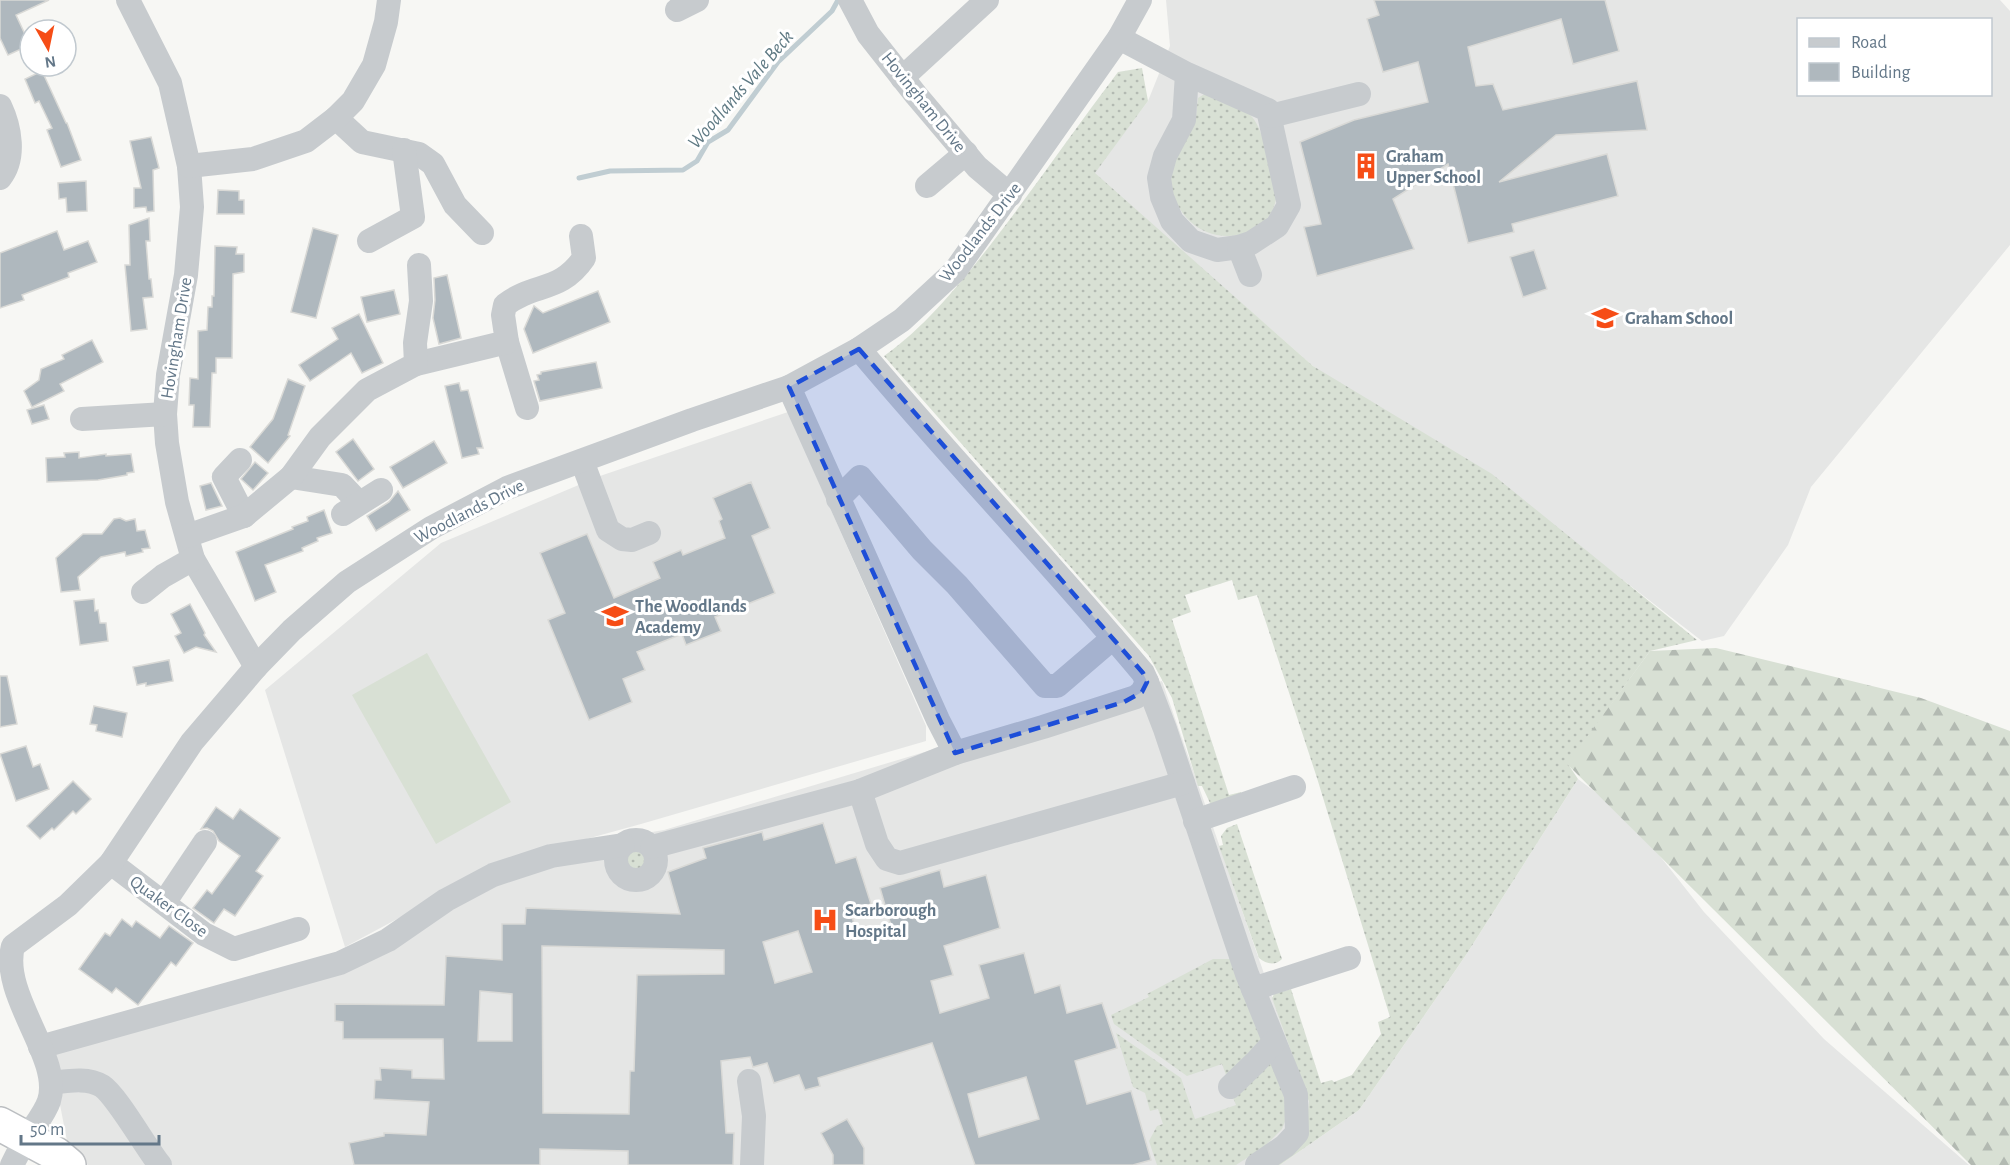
<svg xmlns="http://www.w3.org/2000/svg" width="2010" height="1165" font-family="'Alegreya Sans',sans-serif">
<style>
.built{fill:#e5e6e5;fill-rule:evenodd}
.grass{fill:url(#grass-dots)}
.forest{fill:url(#forest-firs)}
.garden{fill:#d8e0d4}
.lines{fill:none;stroke-linecap:round;stroke-linejoin:round}
.stream{stroke:#c0cdd2;stroke-width:5}
.building{fill:#afb8be;stroke:#d9d9d6;stroke-width:1.5;fill-rule:evenodd}
.highway-casing{stroke:#bbbec1;stroke-width:36}
.minor{stroke:#c7cbce;stroke-width:24}
.highway{stroke:#fff;stroke-width:33}
.marked{fill:#1d4ed8;fill-opacity:0.2;stroke:#1d4ed8;stroke-width:4.5;stroke-dasharray:12 8;stroke-linejoin:round}
.labels{text-anchor:middle;stroke-width:6;stroke-linejoin:round;paint-order:stroke}
.street-label{font-size:18px;fill:#637788;stroke:#fff}
.poi-label{font-size:18px;font-weight:bold;fill:#637788;stroke:#fff;text-anchor:start}
.water-label{font-size:20px;font-style:italic;fill:#5f7a84;stroke:#fff}
</style>
<defs>
<pattern id="grass-dots" width="8" height="8" patternUnits="userSpaceOnUse" patternTransform="scale(1.5)"><rect width="8" height="8" fill="#d8e0d4"/><path d="M2 2h.1M6 6h.1" fill="none" stroke="#b3bab2" stroke-width="1.8" stroke-linecap="round"/></pattern>
<pattern id="forest-firs" width="22" height="20" patternUnits="userSpaceOnUse" patternTransform="scale(1.5)"><rect width="22" height="20" fill="#d8e0d4"/><path d="M5 1l3.5 6h-7zM16 11l3.5 6h-7z" fill="#b3bab2"/></pattern>
</defs>
<rect width="100%" height="100%" fill="#f7f7f4"/>
<g class="built">
<path d="M 1166,0 L 2000,0 L 2010,11 L 2010,245 L 1811,487 L 1788,545 L 1724,636 L 1702,641 L 1575,543 L 1313,366 L 1151,224 L 1094,173 L 1148,101 L 1170,46 ZM 1798,20 L 1990,20 L 1990,94 L 1798,94 Z"/>
<path d="M 788,412 L 926,726 L 926,741 L 641,824 L 503,862 L 345,947 L 265,690 L 441,543 L 600,476 Z"/>
<path d="M 1162,681 L 1320,1134 L 1259,1165 L 88,1165 L 69,1151 L 47,1038 L 352,951 L 580,844 L 664,830 Z"/>
<path d="M 1578,779 L 1630,818 L 1704,912 L 1824,1039 L 1969,1165 L 1280,1165 L 1359,1110 L 1466,955 Z"/>
</g>
<g class="grass">
<path d="M 1142,68 L 1148,101 L 1095,173 L 1313,366 L 1492,474 L 1697,640 L 1650,651 L 1568,764 L 1578,779 L 1466,955 L 1359,1110 L 1280,1165 L 1267,1165 L 1308,1111 L 1309,1102 L 1272,998 L 1274,994 L 1291,989 L 1321,1083 L 1332,1080 L 1334,1082 L 1352,1075 L 1381,1034 L 1378,1022 L 1390,1017 L 1317,778 L 1257,595 L 1238,600 L 1232,580 L 1185,595 L 1191,612 L 1172,619 L 1229,795 L 1241,792 L 1241,794 L 1217,804 L 1210,803 L 1202,786 L 1198,786 L 1172,698 L 1149,656 L 884,356 C 925,327 957,287 988,248 C 1033,190 1074,130 1118,72 Z"/>
<path d="M 1206,93 C 1254,113 1255,109 1269,160 C 1271,170 1276,181 1277,191 C 1277,197 1275,204 1273,209 C 1267,222 1257,231 1243,234 C 1206,243 1177,219 1170,184 C 1167,162 1188,140 1195,120 C 1197,113 1197,105 1198,98 Z"/>
<path d="M 1237,824 L 1282,959 C 1275,966 1266,964 1259,958 L 1219,846 L 1223,845 L 1221,836 L 1227,828 Z"/>
<circle cx="636" cy="860" r="15"/>
<path d="M 1213,959 L 1235,959 L 1262,1041 L 1226,1075 L 1222,1064 L 1187,1076 L 1114,1024 L 1111,1015 L 1149,997 L 1147,994 Z"/>
<path d="M 1116,1033 L 1181,1078 L 1195,1119 L 1236,1105 L 1232,1095 L 1269,1063 L 1283,1074 L 1286,1119 L 1282,1129 L 1264,1147 L 1236,1165 L 1157,1165 L 1149,1141 L 1157,1126 L 1163,1124 L 1158,1109 L 1150,1111 L 1145,1093 L 1133,1087 Z"/>
</g>
<path class="forest" d="M 1716,648 L 1921,698 L 2010,731 L 2010,1165 L 1971,1165 L 1567,764 L 1650,651 Z"/>
<path class="garden" d="M 427,653 L 511,802 L 436,844 L 352,695 Z"/>
<g class="lines">
<path class="stream" d="M 579,178 L 610,171 L 683,170 L 697,161 L 708,142 L 728,130 L 778,62 L 832,11 L 838,0"/>
</g>
<g class="building">
<path d="M 0,0 L 49,0 L 16,15 L 30,45 L 8,55 L 0,38 Z"/>
<path d="M 1374,0 L 1605,0 L 1619,51 L 1573,64 L 1561,19 L 1468,47 L 1476,86 L 1493,84 L 1503,110 L 1637,81 L 1647,130 L 1556,135 L 1499,182 L 1607,154 L 1618,196 L 1512,224 L 1514,232 L 1468,243 L 1448,164 L 1393,199 L 1414,249 L 1317,276 L 1304,227 L 1321,224 L 1300,142 L 1354,120 L 1428,102 L 1418,62 L 1383,72 L 1367,19 L 1379,15 Z"/>
<path d="M 42,71 L 66,123 L 67,123 L 81,160 L 61,167 L 47,130 L 52,128 L 39,101 L 35,103 L 25,79 Z"/>
<path d="M 151,137 L 159,168 L 153,170 L 154,211 L 147,212 L 146,207 L 134,208 L 134,188 L 141,188 L 130,141 Z"/>
<path d="M 86,181 L 87,211 L 67,212 L 66,198 L 59,199 L 58,183 Z"/>
<path d="M 218,190 L 239,191 L 239,200 L 244,200 L 244,214 L 217,214 Z"/>
<path d="M 149,218 L 150,241 L 146,241 L 149,279 L 151,279 L 153,297 L 143,298 L 147,329 L 131,331 L 125,265 L 130,265 L 129,225 Z"/>
<path d="M 313,228 L 338,235 L 316,318 L 291,312 Z"/>
<path d="M 57,231 L 64,250 L 88,241 L 97,262 L 68,273 L 69,277 L 22,295 L 24,300 L 0,308 L 0,253 Z"/>
<path d="M 215,246 L 237,247 L 236,254 L 244,254 L 244,272 L 233,274 L 232,358 L 216,358 L 216,373 L 212,373 L 210,427 L 193,427 L 194,405 L 189,405 L 190,378 L 198,379 L 198,331 L 207,330 L 208,307 L 212,307 L 212,296 L 214,296 Z"/>
<path d="M 1534,250 L 1547,289 L 1523,297 L 1510,257 Z"/>
<path d="M 447,275 L 461,338 L 439,344 L 433,318 L 435,300 L 434,278 Z"/>
<path d="M 394,290 L 400,314 L 367,322 L 361,297 Z"/>
<path d="M 598,291 L 610,322 L 533,353 L 524,329 L 534,306 L 543,313 Z"/>
<path d="M 359,314 L 383,363 L 362,373 L 351,353 L 310,381 L 299,365 L 338,339 L 332,328 Z"/>
<path d="M 92,340 L 103,362 L 60,384 L 64,391 L 32,407 L 24,391 L 39,380 L 41,369 L 64,359 L 62,355 Z"/>
<path d="M 596,362 L 602,388 L 540,401 L 534,381 L 539,380 L 537,375 L 541,374 L 541,372 Z"/>
<path d="M 288,379 L 305,386 L 288,435 L 290,436 L 268,463 L 250,447 L 273,419 Z"/>
<path d="M 459,383 L 461,391 L 468,390 L 483,448 L 477,448 L 479,454 L 462,458 L 445,386 Z"/>
<path d="M 44,405 L 49,419 L 32,424 L 27,410 Z"/>
<path d="M 353,439 L 374,469 L 358,481 L 336,452 Z"/>
<path d="M 434,441 L 447,463 L 403,488 L 390,467 Z"/>
<path d="M 79,452 L 79,458 L 106,454 L 106,456 L 131,454 L 134,472 L 127,473 L 127,475 L 98,480 L 47,482 L 46,458 L 65,457 L 64,453 Z"/>
<path d="M 255,462 L 268,473 L 253,490 L 241,479 Z"/>
<path d="M 751,482 L 770,528 L 752,536 L 775,593 L 715,617 L 721,631 L 686,645 L 682,634 L 637,652 L 645,670 L 623,679 L 632,702 L 589,720 L 548,620 L 565,613 L 540,553 L 587,534 L 614,598 L 660,578 L 653,562 L 681,550 L 683,555 L 725,538 L 719,521 L 722,519 L 713,498 Z"/>
<path d="M 211,483 L 222,506 L 206,510 L 200,486 Z"/>
<path d="M 398,491 L 410,510 L 376,531 L 367,516 L 389,502 Z"/>
<path d="M 324,510 L 332,533 L 317,538 L 318,541 L 302,548 L 303,551 L 265,565 L 276,592 L 255,601 L 236,552 L 293,529 L 292,527 L 308,521 L 307,517 Z"/>
<path d="M 120,518 L 126,521 L 135,519 L 137,531 L 145,530 L 150,548 L 142,549 L 143,552 L 126,556 L 125,552 L 101,557 L 78,577 L 80,590 L 61,592 L 56,558 L 83,534 L 102,534 L 114,519 Z"/>
<path d="M 94,599 L 95,611 L 98,610 L 100,623 L 106,623 L 108,641 L 80,645 L 74,601 Z"/>
<path d="M 190,604 L 205,633 L 204,635 L 216,652 L 196,647 L 184,653 L 175,636 L 181,633 L 171,614 Z"/>
<path d="M 169,660 L 173,681 L 146,686 L 146,683 L 137,685 L 133,667 Z"/>
<path d="M 0,676 L 7,676 L 17,724 L 0,727 Z"/>
<path d="M 94,706 L 127,713 L 122,737 L 96,731 L 97,725 L 90,724 Z"/>
<path d="M 26,746 L 33,767 L 40,764 L 49,789 L 16,801 L 0,754 Z"/>
<path d="M 73,781 L 91,799 L 76,814 L 73,811 L 54,830 L 52,828 L 40,839 L 27,826 Z"/>
<path d="M 216,807 L 233,819 L 240,809 L 280,838 L 256,871 L 263,876 L 235,916 L 224,909 L 214,923 L 193,908 L 207,890 L 212,894 L 240,856 L 219,841 L 213,831 L 207,828 L 201,829 Z"/>
<path d="M 823,823 L 836,863 L 856,857 L 871,904 L 850,911 L 859,939 L 892,929 L 880,888 L 940,870 L 944,887 L 986,875 L 1000,928 L 944,946 L 953,975 L 931,981 L 940,1013 L 989,998 L 979,965 L 1024,953 L 1035,993 L 1060,985 L 1067,1013 L 1102,1003 L 1117,1048 L 1075,1061 L 1087,1104 L 1131,1091 L 1151,1160 L 1133,1165 L 975,1165 L 932,1043 L 818,1078 L 820,1086 L 805,1090 L 799,1075 L 774,1083 L 767,1063 L 753,1067 L 750,1057 L 721,1061 L 726,1133 L 734,1133 L 733,1165 L 628,1165 L 628,1151 L 540,1149 L 540,1165 L 354,1165 L 349,1143 L 384,1136 L 384,1133 L 426,1135 L 429,1102 L 374,1099 L 375,1080 L 381,1080 L 380,1068 L 412,1070 L 412,1078 L 444,1079 L 443,1039 L 343,1039 L 343,1022 L 335,1021 L 335,1004 L 444,1005 L 446,956 L 502,960 L 502,924 L 525,924 L 526,908 L 680,914 L 668,872 L 706,858 L 703,848 L 762,832 L 764,840 ZM 798,931 L 812,972 L 775,983 L 763,942 ZM 542,946 L 724,950 L 724,974 L 637,975 L 634,1071 L 630,1071 L 629,1114 L 543,1113 ZM 480,991 L 512,994 L 512,1041 L 478,1041 ZM 1026,1077 L 1039,1119 L 979,1137 L 968,1094 Z"/>
<path d="M 122,919 L 132,927 L 136,921 L 160,938 L 169,926 L 193,943 L 176,966 L 171,962 L 138,1005 L 116,988 L 112,993 L 79,969 L 105,933 L 110,936 Z"/>
<path d="M 847,1119 L 864,1148 L 864,1165 L 833,1165 L 833,1155 L 821,1133 Z"/>
</g>
<g class="lines">
<g class="highway-casing">
<path id="highway" d="M 0,1124 L 56,1154 L 69,1165"/>
</g>
<g class="minor">
<path d="M 128,0 L 170,83 L 189,166 L 192,207 L 186,275 L 168,375 L 165,414 L 167,443 L 177,502 L 193,559 L 256,667"/>
<path d="M 850,0 L 868,34 L 916,95 L 977,167 L 1010,195"/>
<path d="M 677,10 L 697,0"/>
<path d="M 1119,38 L 1187,74 L 1268,110 L 1289,205 L 1277,226 L 1251,243 L 1239,247 L 1217,250 L 1191,241 L 1172,221 L 1162,197 L 1159,178 L 1165,156 L 1184,120 L 1187,74"/>
<path d="M 902,78 L 987,0"/>
<path d="M 0,106 C 10,127 16,158 0,178"/>
<path d="M 1270,116 L 1359,94"/>
<path d="M 336,118 L 362,142 L 419,154 L 433,164 L 455,205 L 482,233"/>
<path d="M 189,166 L 253,159 L 306,141 L 336,118 L 353,101 L 374,65 L 386,22 L 389,0"/>
<path d="M 927,186 L 966,153"/>
<path d="M 369,241 L 413,217 L 404,150"/>
<path d="M 1239,247 L 1250,275"/>
<path d="M 507,342 L 527,408"/>
<path d="M 416,364 L 507,342 L 503,315 L 505,305 C 535,282 560,293 584,258 L 581,236"/>
<path d="M 789,387 L 938,720 L 955,753 L 1043,727 L 1136,697 L 1142,692 L 1147,682 L 1143,673 C 1051,563 951,459 859,349"/>
<path d="M 82,419 L 165,414"/>
<path d="M 240,460 L 224,477 L 244,516"/>
<path d="M 582,461 L 608,530 L 622,539 L 632,540 L 649,533"/>
<path d="M 291,477 L 342,485 L 359,503"/>
<path d="M 838,499 L 860,477 L 922,550 L 957,585 L 1045,686 L 1057,686 L 1113,638"/>
<path d="M 343,514 L 381,490"/>
<path d="M 187,536 L 244,516 L 291,477 L 320,437 L 367,390 L 416,364 L 415,343 L 421,301 L 419,265"/>
<path d="M 143,592 L 163,576 L 193,559"/>
<path d="M 1147,682 L 1165,729 L 1247,974 L 1296,1095 L 1297,1133 L 1285,1146 L 1257,1165"/>
<path d="M 860,791 L 877,844 L 887,859 L 900,863 L 1183,783"/>
<path d="M 1195,821 L 1294,787"/>
<circle cx="636" cy="860" r="20"/>
<path d="M 652,847 L 860,791 L 955,753"/>
<path d="M 111,863 L 204,934 L 234,949 L 298,929"/>
<path d="M 164,903 L 205,842"/>
<path d="M 1253,989 L 1349,958"/>
<path d="M 40,1047 L 340,963 L 388,940 L 446,900 L 493,875 L 551,856 L 623,845"/>
<path d="M 749,1081 L 754,1116 L 752,1165"/>
<path d="M 51,1083 C 68,1081 87,1077 102,1086 C 117,1096 146,1148 160,1165"/>
<path d="M 1230,1087 L 1256,1062 L 1274,1042"/>
<path d="M 12,1165 C 17,1155 22,1145 28,1136 C 35,1125 45,1113 49,1101 C 63,1058 0,996 13,946 L 68,905 L 111,863 L 192,742 L 256,667 L 292,630 L 347,582 L 431,528 L 507,488 L 692,420 L 789,387 L 859,349 L 902,320 L 955,271 L 1119,38 L 1140,0"/>
</g>
<use href="#highway" class="highway"/>
</g>
<path class="marked" d="M 859,349 L 1143,673 L 1147,682 L 1142,692 L 1124,702 L 955,753 L 789,387 Z"/>
<defs>
<g id="building-bare" transform="scale(2.07)"><path d="M-4-6H4V6H1V3H-1V6H-4ZM-2.5-4.3h1.7v1.8h-1.7ZM.8-4.3h1.7v1.8H.8ZM-2.5-1h1.7V.8h-1.7ZM.8-1h1.7V.8H.8Z" fill="#f64d16" stroke="#fff" stroke-width="2.5" paint-order="stroke"/></g>
<g id="school-bare" transform="scale(2.07)"><path d="M0-5L7-2L0 1L-7-2ZM-4 1L0 2.5L4 1V4Q0 6-4 4Z" fill="#f64d16" stroke="#fff" stroke-width="2.5" paint-order="stroke"/></g>
<g id="hospital-bare" transform="scale(2.07)"><path d="M-5-5h3v3.5h4V-5h3V5h-3V1.5h-4V5h-3Z" fill="#f64d16" stroke="#fff" stroke-width="2.5" paint-order="stroke"/></g>
</defs>
<g fill-rule="evenodd">
<use href="#building-bare" x="1366" y="166"/>
<use href="#school-bare" x="1605" y="318"/>
<use href="#school-bare" x="615" y="616"/>
<use href="#hospital-bare" x="825" y="920"/>
</g>
<g class="labels">
<g class="street-label">
<text transform="translate(924 102) rotate(51)" y="6">Hovingham Drive</text>
<text transform="translate(980 232) rotate(-52)" y="6">Woodlands Drive</text>
<text transform="translate(176 338) rotate(-81)" y="6">Hovingham Drive</text>
<text transform="translate(469 511) rotate(-27)" y="6">Woodlands Drive</text>
<text transform="translate(169 906) rotate(36)" y="6">Quaker Close</text>
</g>
<g class="poi-label">
<text x="1386" y="162">Graham<tspan x="1386" dy="21">Upper School</tspan></text>
<text x="1625" y="324">Graham School</text>
<text x="635" y="612">The Woodlands<tspan x="635" dy="21">Academy</tspan></text>
<text x="845" y="916">Scarborough<tspan x="845" dy="21">Hospital</tspan></text>
</g>
<g class="water-label">
<text transform="translate(740 89) rotate(-49)" y="7">Woodlands Vale Beck</text>
</g>
</g>
<rect x="1797" y="18" width="195" height="78" fill="#ffffff" stroke="#c1c9cf" stroke-width="1.5"/>
<rect x="1809" y="38" width="30" height="9" fill="#c7cbce" stroke="#c1c9cf" stroke-width="1.5"/>
<text x="1851" y="48" font-size="18" fill="#637788">Road</text>
<rect x="1809" y="63" width="30" height="18" fill="#afb8be" stroke="#c1c9cf" stroke-width="1.5"/>
<text x="1851" y="78" font-size="18" fill="#637788">Building</text>
<g transform="translate(48 48) rotate(171)"><circle r="28" fill="#ffffff" stroke="#c1c9cf" stroke-width="1.5"/>
<path d="M0-4.5L10 22L0 15L-10 22Z" fill="#f64d16"/>
<text y="-9" font-size="16" font-weight="bold" text-anchor="middle" fill="#637788">N</text>
</g>
<path d="M21 1135v9h138v-9" fill="none" stroke="#637788" stroke-width="3"/>
<text x="30" y="1135" font-size="18" fill="#637788" stroke="#ffffff" stroke-width="4.5" paint-order="stroke">50 m</text>
</svg>
